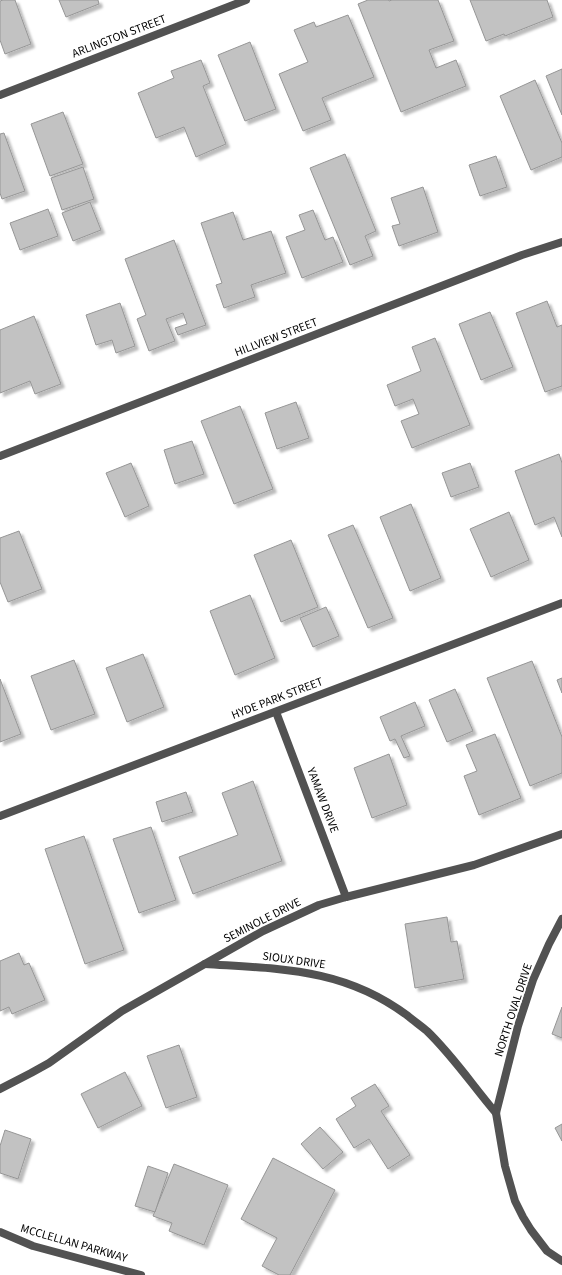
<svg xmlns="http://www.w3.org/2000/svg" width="562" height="1275" font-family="'Source Sans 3',sans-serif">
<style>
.building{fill:#c2c2c2;stroke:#969696;filter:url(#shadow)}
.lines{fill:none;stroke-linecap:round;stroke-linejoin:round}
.minor{stroke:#525252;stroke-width:8}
.tertiary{stroke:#525252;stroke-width:8}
.labels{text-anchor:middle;stroke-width:3.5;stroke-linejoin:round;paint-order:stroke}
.street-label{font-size:12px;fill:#000;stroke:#fff}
</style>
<defs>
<filter id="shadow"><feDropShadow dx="3.5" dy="3.5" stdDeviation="1" flood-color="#0004"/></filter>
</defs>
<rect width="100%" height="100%" fill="#fff"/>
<g class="building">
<path d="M 3,0 L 15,0 L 31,44 L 5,54 L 0,40 L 0,1 Z"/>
<path d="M 59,0 L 98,0 L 99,4 L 66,17 Z"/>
<path d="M 368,0 L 389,0 L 389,1 L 392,0 L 438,0 L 454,41 L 429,50 L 436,68 L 456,60 L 466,86 L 401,112 L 358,4 Z"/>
<path d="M 470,0 L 547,0 L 553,17 L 505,36 L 504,34 L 486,41 Z"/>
<path d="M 348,15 L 374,77 L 322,98 L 331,120 L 303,131 L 279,74 L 308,62 L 294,30 L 314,22 L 316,27 Z"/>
<path d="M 250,42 L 276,109 L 245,121 L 218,55 Z"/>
<path d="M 201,60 L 210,83 L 203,86 L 226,144 L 196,157 L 184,127 L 156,138 L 138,93 L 174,78 L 171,71 Z"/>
<path d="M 562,69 L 562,115 L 546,76 Z"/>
<path d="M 535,80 L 562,143 L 562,157 L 531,170 L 500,96 Z"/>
<path d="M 63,112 L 83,164 L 50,176 L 31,124 Z"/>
<path d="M 4,133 L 25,191 L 2,199 L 0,193 L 0,134 Z"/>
<path d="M 345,154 L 376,231 L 365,236 L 373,256 L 350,265 L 310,168 Z"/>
<path d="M 496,156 L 507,187 L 480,196 L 469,165 Z"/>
<path d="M 83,167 L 94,199 L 62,210 L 51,178 Z"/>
<path d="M 423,187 L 438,232 L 399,246 L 392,226 L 400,224 L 391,198 Z"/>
<path d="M 90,202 L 101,230 L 73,241 L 62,213 Z"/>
<path d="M 48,209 L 58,236 L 20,250 L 10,223 Z"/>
<path d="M 313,210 L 325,240 L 333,237 L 343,262 L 302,278 L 286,237 L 305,230 L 299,215 Z"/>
<path d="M 233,212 L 243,240 L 271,231 L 286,273 L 251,285 L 255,297 L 224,308 L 216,285 L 222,283 L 201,223 Z"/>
<path d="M 174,240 L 206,325 L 178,335 L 175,328 L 187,324 L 183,313 L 166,319 L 175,341 L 149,351 L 137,319 L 146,315 L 125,259 Z"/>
<path d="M 547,301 L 557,327 L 562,325 L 562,386 L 545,392 L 516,313 Z"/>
<path d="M 120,303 L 135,346 L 116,353 L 112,340 L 96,345 L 86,315 Z"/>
<path d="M 490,312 L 513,367 L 481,380 L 459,324 Z"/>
<path d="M 34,316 L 61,384 L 35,394 L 30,381 L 0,393 L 0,330 Z"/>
<path d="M 435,338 L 470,425 L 412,448 L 401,421 L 419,414 L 413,399 L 395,406 L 387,385 L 421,371 L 412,347 Z"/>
<path d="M 296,402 L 309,438 L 277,449 L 265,413 Z"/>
<path d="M 240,406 L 273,489 L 234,504 L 201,421 Z"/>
<path d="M 192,441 L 204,474 L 175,484 L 164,450 Z"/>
<path d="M 559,454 L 562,463 L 562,537 L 554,517 L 535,525 L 515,471 Z"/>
<path d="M 131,463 L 149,506 L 125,517 L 106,473 Z"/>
<path d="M 470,463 L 479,487 L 451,497 L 442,473 Z"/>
<path d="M 411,504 L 441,578 L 410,591 L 380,517 Z"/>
<path d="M 509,512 L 529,560 L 491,577 L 470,529 Z"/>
<path d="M 353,525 L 393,618 L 368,628 L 328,535 Z"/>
<path d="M 19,531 L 42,589 L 8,602 L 0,582 L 0,538 Z"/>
<path d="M 291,540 L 318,607 L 281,622 L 254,555 Z"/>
<path d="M 250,595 L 275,658 L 235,675 L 210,611 Z"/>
<path d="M 326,607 L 339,636 L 313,647 L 300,618 Z"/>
<path d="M 143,654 L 164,707 L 127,722 L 106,668 Z"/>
<path d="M 74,660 L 95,714 L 51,730 L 31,676 Z"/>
<path d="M 532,661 L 562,737 L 562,773 L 530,786 L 487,678 Z"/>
<path d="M 562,678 L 562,693 L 557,680 Z"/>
<path d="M 0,679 L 21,734 L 0,742 Z"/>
<path d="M 455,689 L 473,731 L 447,742 L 429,700 Z"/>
<path d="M 415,702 L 425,726 L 401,736 L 410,756 L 404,758 L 395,739 L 390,741 L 380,717 Z"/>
<path d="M 495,734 L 521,798 L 479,815 L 464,776 L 477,771 L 466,745 Z"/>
<path d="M 389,754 L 407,805 L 372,818 L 354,768 Z"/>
<path d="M 253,781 L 282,861 L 193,894 L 179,857 L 238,835 L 222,793 Z"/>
<path d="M 186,792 L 193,812 L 162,822 L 156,802 Z"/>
<path d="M 151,827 L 176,900 L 139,913 L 113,839 Z"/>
<path d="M 84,836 L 124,950 L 85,964 L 45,849 Z"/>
<path d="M 447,917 L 451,942 L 457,941 L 464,979 L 415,988 L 405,924 Z"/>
<path d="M 19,953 L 24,965 L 29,963 L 45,1000 L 12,1014 L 9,1007 L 0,1011 L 0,961 Z"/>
<path d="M 562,1007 L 562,1038 L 552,1034 Z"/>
<path d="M 179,1045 L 197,1097 L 166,1108 L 147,1056 Z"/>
<path d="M 125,1072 L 142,1106 L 98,1128 L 81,1094 Z"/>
<path d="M 375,1084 L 389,1106 L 381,1111 L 410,1155 L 388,1169 L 369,1139 L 354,1148 L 336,1119 L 356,1106 L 351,1098 Z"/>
<path d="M 562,1124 L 562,1141 L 555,1128 Z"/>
<path d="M 320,1127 L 343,1152 L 323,1169 L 301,1144 Z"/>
<path d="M 5,1130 L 31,1139 L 18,1179 L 0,1173 L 0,1146 Z"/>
<path d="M 273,1158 L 335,1190 L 290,1275 L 279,1275 L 262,1266 L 277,1238 L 241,1219 Z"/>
<path d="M 174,1164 L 228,1185 L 204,1245 L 169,1231 L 172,1223 L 153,1216 Z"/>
<path d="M 148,1166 L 168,1173 L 155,1212 L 135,1206 Z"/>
</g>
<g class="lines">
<g class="minor">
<path d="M 0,95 L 246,0"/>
<path d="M 0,456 L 522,255 L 562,242"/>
<path d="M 276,712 L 346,897"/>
<path d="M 0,816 L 562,603"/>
<path d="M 562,919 L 549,944 L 533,980 L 518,1026 L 496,1113 L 505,1166 L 515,1201 L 523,1217 L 531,1230 L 547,1251 L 562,1261"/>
<path d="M 205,964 C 281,969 344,968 408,1016 C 414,1021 421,1026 427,1031 C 453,1056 473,1086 496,1113"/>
<path d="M 0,1089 L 31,1073 L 49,1063 L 122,1011 L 263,931 L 319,905 L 346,897 L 474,865 L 562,834"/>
</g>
<path class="tertiary" d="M 0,1232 L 33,1246 L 141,1275"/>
</g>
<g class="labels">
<g class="street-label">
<text transform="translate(119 36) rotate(-21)" y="4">ARLINGTON STREET</text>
<text transform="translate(276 337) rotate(-21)" y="4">HILLVIEW STREET</text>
<text transform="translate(277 698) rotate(-21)" y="4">HYDE PARK STREET</text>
<text transform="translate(323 800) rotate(69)" y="4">YAMAW DRIVE</text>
<text transform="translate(262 920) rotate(-27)" y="4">SEMINOLE DRIVE</text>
<text transform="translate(294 960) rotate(8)" y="4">SIOUX DRIVE</text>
<text transform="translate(513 1010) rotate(-72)" y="4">NORTH OVAL DRIVE</text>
<text transform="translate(74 1243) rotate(16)" y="4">MCCLELLAN PARKWAY</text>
</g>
</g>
</svg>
